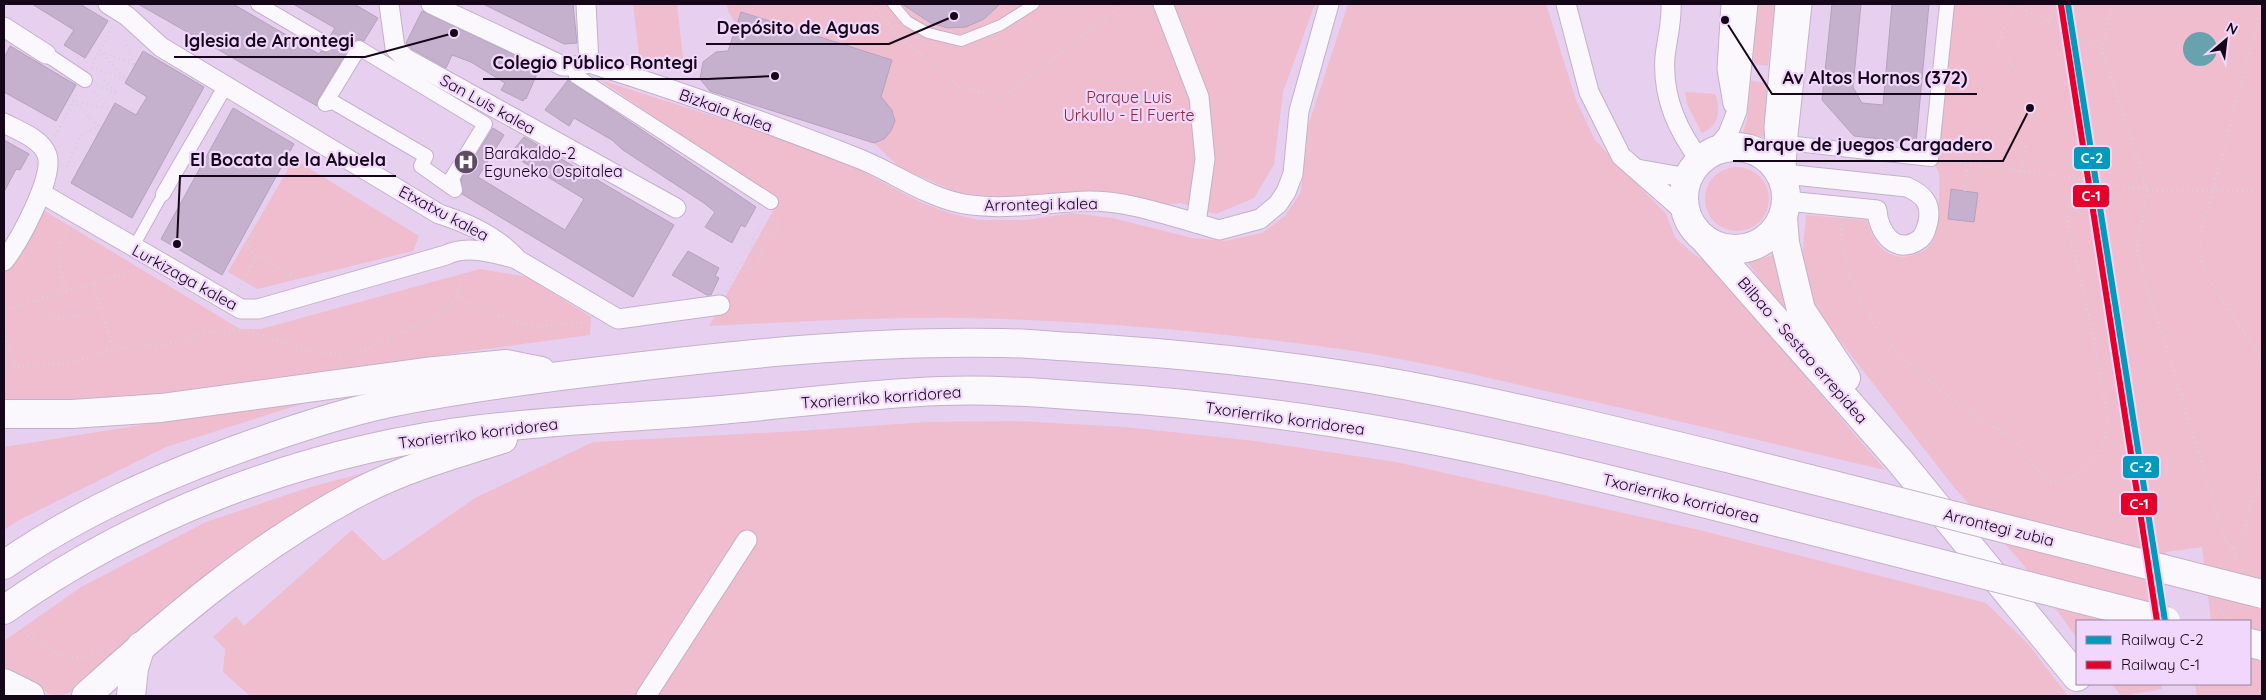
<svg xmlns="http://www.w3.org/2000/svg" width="2266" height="700" font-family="Quicksand,sans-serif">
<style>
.green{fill:#efbdce}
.water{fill:#68a2ae}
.building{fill:#c5b1cd;stroke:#b4a2bb}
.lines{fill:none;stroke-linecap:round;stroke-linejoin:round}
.pedestrian-tunnel{stroke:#c8b1d0;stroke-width:14;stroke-dasharray:14 7;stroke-linecap:butt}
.service-casing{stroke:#c3b1ca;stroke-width:12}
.pedestrian-casing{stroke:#c3b1ca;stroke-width:16}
.minor-casing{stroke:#c3b1ca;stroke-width:21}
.secondary-casing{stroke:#c3b1ca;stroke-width:30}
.primary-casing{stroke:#c3b1ca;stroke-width:30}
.motorway-casing{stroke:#c3b1ca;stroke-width:30}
.path{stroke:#d7d0d9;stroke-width:3;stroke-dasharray:1 4;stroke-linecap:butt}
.service{stroke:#fbf8fd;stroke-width:10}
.pedestrian{stroke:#fbf8fd;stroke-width:14}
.minor{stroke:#fbf8fd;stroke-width:19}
.secondary{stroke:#fbf8fd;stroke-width:28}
.primary{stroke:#fbf8fd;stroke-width:28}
.motorway{stroke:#fbf8fd;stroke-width:28}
.motorway-bridge-casing{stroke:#c3b1ca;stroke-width:30;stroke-linecap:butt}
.path-bridge{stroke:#d7d0d9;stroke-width:3;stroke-dasharray:1 4;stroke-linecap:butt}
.motorway-bridge{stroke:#fbf8fd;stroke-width:28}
.rail-1-casing{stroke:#f1d7fb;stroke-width:10}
.rail-2-casing{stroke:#f1d7fb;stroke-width:10}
.rail-1{stroke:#0299bc;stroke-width:6}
.rail-2{stroke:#e4002b;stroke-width:6}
.labels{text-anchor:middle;stroke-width:4.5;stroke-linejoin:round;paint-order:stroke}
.park-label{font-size:16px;fill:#8e2737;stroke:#f1d7fb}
.street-label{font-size:16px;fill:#15061a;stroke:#f1d7fb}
.poi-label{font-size:16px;fill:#15061a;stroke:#f1d7fb;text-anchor:start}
.leader{fill:none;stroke:#15061a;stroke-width:2}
.callout-dot{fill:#15061a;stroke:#f1d7fb;stroke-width:2}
.callout-label{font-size:18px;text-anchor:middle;font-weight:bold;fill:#15061a;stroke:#f1d7fb;stroke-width:4.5;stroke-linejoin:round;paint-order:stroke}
.line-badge{stroke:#f1d7fb;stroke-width:2}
.badge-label{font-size:14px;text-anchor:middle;font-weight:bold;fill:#fff}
</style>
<rect width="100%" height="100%" fill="#e7cff0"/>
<g class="green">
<path d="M 633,4 L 677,4 L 683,58 L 640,63 Z"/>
<path d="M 727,4 L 1315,4 L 1283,92 L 1274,165 L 1254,198 L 1216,214 L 1181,203 L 1131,210 L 959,193 L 900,168 L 874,143 C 895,135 905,111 880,100 L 892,60 L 741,12 L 736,24 L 728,11 Z"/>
<path d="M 1348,4 L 1546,4 L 1576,100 L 1595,140 L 1666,214 L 1675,237 L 1693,254 L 1708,263 L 1885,470 C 1770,443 1656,415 1541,390 C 1477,375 1413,360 1348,350 C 1219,332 1090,320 960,318 C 877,317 793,322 709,326 L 778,202 L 600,80 L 795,142 L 850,165 L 920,202 L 949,213 L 979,220 L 1027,220 L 1071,213 L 1112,218 L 1192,238 L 1224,241 L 1262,233 L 1285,216 L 1301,192 L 1308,126 Z"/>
<path d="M 1757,4 L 1775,4 L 1768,66 L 1753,64 Z"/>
<path d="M 1939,4 L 2262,4 L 2262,696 L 2197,696 L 2195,684 L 2250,684 L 2250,621 L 2211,621 L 2202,547 L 2166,552 L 2161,621 L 2077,621 L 2077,638 L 2022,563 L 1953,486 L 1816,310 L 1810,299 L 1802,260 L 1806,215 L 1867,220 C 1873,244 1889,264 1916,254 C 1923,252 1930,247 1933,240 C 1937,231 1941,184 1939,174 C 1938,168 1930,160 1927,155 Z"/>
<path d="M 1751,81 L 1767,83 L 1764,137 L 1743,132 L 1747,119 Z"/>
<path d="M 1685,92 L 1715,94 C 1721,110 1719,126 1702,133 L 1687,104 Z"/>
<path d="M 294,159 L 419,236 L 413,251 L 257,289 L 228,272 Z"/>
<circle cx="1737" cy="199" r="32"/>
<path d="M 35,205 L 240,329 L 261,329 L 480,269 L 527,277 L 591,317 L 590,335 L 96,402 L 4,401 L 4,261 Z"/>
<path d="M 1774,255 L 1851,398 L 1747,262 Z"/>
<path d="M 333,394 L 166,447 L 19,520 L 4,530 L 4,447 Z"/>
<path d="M 1016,421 L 1125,427 L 1255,441 L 1396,462 L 1695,529 L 1986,603 L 2028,644 L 2068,696 L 250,696 L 223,672 L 225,649 L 213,637 L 236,616 L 244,626 L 352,530 L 384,561 L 475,498 L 593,442 L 799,431 L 927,422 Z"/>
<path d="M 420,458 L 248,546 L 169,603 L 71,692 L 59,696 L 49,694 L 30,680 L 4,667 L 4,641 L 81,587 L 206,522 L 307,488 Z"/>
<path d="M 2112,684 L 2161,684 L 2162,689 L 2121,696 Z"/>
</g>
<circle class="water" cx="2200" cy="49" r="17"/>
<g class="building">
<path d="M 32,4 L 80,4 L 108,21 L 85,58 L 64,45 L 74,30 Z"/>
<path d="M 138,4 L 233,4 L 319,54 L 321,51 L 326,53 L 333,49 L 334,40 L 330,36 L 335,28 L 293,4 L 354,4 L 378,18 L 364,41 L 359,39 L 352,43 L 318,99 L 317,106 Z"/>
<path d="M 483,4 L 573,4 L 577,43 L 564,44 Z"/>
<path d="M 902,4 L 1000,4 L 984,19 L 966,27 L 948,28 L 931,23 Z"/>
<path d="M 1832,4 L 1861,4 L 1853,87 L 1862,103 L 1883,105 L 1892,4 L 1929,4 L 1916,143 L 1854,136 L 1822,100 Z"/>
<path d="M 422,11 L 540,67 L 526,99 L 525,98 L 523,101 L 501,90 L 505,83 L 471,62 L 452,55 L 446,68 L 412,49 L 406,43 Z"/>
<path d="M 741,12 L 892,60 L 881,97 L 892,110 L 895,121 L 891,131 L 884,139 L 874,143 L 710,91 L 700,79 L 703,62 L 716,52 L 728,51 Z"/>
<path d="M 10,46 L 76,85 L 56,121 L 4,92 L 4,58 Z"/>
<path d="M 143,51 L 204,87 L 132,218 L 71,183 L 115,103 L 136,115 L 147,97 L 125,83 Z"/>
<path d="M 568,80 L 756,207 L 745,227 L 741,225 L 732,243 L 705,227 L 715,212 L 704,203 L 623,150 L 612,140 L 574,118 L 569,126 L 545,110 Z"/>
<path d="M 233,108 L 294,144 L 222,275 L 161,239 Z"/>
<path d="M 493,128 L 504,135 L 478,177 L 565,230 L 584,199 L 510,154 L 524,137 L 674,225 L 633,297 L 462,194 L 461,179 Z"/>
<path d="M 4,140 L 29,154 L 20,170 L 16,169 L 4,192 Z"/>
<path d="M 1951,189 L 1978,193 L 1974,222 L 1948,219 Z"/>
<path d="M 688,251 L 719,268 L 715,276 L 719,278 L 711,295 L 707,295 L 672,275 Z"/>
</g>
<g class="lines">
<path class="pedestrian-tunnel" d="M 326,44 L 352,59"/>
<g class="service-casing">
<g id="service">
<path d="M 893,4 L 907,21 L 928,33 L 961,41 L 1001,25 L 1034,4"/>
<path d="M 133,248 L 163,194"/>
</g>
</g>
<g class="pedestrian-casing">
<g id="pedestrian">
<path d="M 258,4 L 326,44"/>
<path d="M 359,48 L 485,124 L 452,178 L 455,190 L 421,166 L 426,156 L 333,102 L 325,104 Z"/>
<path d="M 46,54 L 85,80"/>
<path d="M 576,76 L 771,202"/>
<path d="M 1787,143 L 1931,159 L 1947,4"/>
<path d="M 163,194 L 226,85"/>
</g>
</g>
<g class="minor-casing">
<g id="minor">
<path d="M 108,4 L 127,16 L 161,47 L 439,214 C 468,223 498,237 518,260 L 618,319 L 720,305"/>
<path d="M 389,4 L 395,48 L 405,58 L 676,208"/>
<path d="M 431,4 L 563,66 L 576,66 L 589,63"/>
<path d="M 586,4 L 589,63"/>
<path d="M 1566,4 L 1589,92 L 1621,156 L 1686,213"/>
<path d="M 1671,4 C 1672,23 1667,38 1665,57 C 1662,96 1677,130 1700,160"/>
<path d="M 1731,4 L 1727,69 L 1733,104"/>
<path d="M 4,27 L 46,54"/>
<path d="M 589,63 C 680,91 771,124 860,159 C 895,173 926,197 964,204 C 1006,211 1047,202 1089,201 C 1126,201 1160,213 1196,223 L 1205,159 L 1199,97 L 1163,4"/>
<path d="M 4,123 C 17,130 42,139 47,155 C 55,177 18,243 4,261"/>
<path d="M 1714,151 L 1728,134 L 1737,111 L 1748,4"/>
<path d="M 1776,159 L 1774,127 L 1785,4"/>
<path d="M 1637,169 L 1688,178"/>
<path d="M 1785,174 L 1907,187 C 1923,194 1932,203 1928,222 C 1926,229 1925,235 1920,239 C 1896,257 1878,232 1877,210 L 1787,201"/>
<path d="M 1785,183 L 1788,135 L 1802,4"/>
<path d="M 41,193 L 241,309 L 258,309 L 446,255 C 465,245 492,252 513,258"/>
<path d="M 1196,223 L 1219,230 L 1260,219 L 1278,204 L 1286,192 L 1293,174 L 1299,111 L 1329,4"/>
<path d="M 646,696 L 747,540"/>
</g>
</g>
<g class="secondary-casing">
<path id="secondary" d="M 4,683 L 30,696"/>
</g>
<g class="primary-casing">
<g id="primary">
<circle cx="1735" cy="198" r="51"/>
<path d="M 1783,217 L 1785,243 L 1801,310 L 1846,378"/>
<path d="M 1706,241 L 1899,460 L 2077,677"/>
</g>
</g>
<g class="motorway-casing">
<g id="motorway">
<path d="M 4,414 L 72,414 L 161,408 L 425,372 L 506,364 L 541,371"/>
<path d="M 4,565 C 80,512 165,475 252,444 C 297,428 343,413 389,403 C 453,390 519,381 584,373 C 723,356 863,340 1003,343 C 1027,343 1051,346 1075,347 C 1185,354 1295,365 1404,385 C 1515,406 1625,433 1735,460"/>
<path d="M 4,610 C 144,511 312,449 482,429 C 549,421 617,418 684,413 C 770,407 855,394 941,391 C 993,389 1046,393 1098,397 C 1177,402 1257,411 1336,423 C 1488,447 1637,486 1785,524"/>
<path d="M 22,692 L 25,696"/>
<path d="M 86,696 C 171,619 259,544 361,491 C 406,468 455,454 503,439"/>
<path d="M 131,696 L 134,668 L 141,646"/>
</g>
</g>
<g class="path">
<path d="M 873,4 L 893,31 L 957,86 L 1003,98 L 1123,4"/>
<path d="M 2013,4 L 2102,49"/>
<path d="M 2112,4 L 2102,49 L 2147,190 L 2139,239 L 2138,252 L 2145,280 L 2226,541 L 2233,548 L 2240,542 L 2262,464"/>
<path d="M 2262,4 L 2201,235 C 2199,251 2201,263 2209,278 L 2262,361"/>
<path d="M 2015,5 L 1997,46 L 1998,51 L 2019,72"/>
<path d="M 2048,21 L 2053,12 L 2052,4"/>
<path d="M 91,68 L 112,27"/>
<path d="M 96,69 L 126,79 L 100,51 L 133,64 L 124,37"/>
<path d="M 97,85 L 117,94 L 101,77"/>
<path d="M 55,136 L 78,93"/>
<path d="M 1945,161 L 2083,179 L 2147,190"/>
<path d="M 67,167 L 81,135 L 99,126 L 73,101 L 109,109 L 94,91"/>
<path d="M 2022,172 L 2025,145"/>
<path d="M 1965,191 L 1967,164"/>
<path d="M 1841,224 C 1844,281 1869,331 1914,367 C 1932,382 1950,399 1970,412 C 1985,423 2003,429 2017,442 C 2028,453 2034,473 2049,480 C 2060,485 2071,478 2080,472 C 2091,463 2103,450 2106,436 C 2109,414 2103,390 2099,369 C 2093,339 2088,309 2081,280 C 2078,263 2071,245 2069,228 C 2067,211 2073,192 2083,179"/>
<path d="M 255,232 L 246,247 L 298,280"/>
<path d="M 93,284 L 114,349"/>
<path d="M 239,289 L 258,254"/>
<path d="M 726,291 L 741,261 L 754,269 L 763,253 L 749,245 L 758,229 L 771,237 L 779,223 L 770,218"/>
<path d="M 66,292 C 59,266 54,252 69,228"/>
<path d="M 457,297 L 516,323 L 542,326 L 588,322"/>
<path d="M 36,301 C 50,331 76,315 101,307"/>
<path d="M 4,310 L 137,270"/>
<path d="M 4,331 L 15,367"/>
<path d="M 4,372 L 15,367 L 74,362 L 114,349 L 166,345 L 206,333 L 242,329 L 309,350 L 334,354 L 364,350 L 441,314 L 457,297 L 461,283 L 458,270"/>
<path d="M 2233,548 L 2237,565"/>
<path d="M 2219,605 L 2221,611 L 2229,621"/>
<path d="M 24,632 C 50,651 69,667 102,650"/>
</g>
<use href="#service" class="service"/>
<use href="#pedestrian" class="pedestrian"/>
<use href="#minor" class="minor"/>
<use href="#secondary" class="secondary"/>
<use href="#primary" class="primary"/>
<use href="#motorway" class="motorway"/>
<g class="motorway-bridge-casing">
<g id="motorway-bridge">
<path d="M 1735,460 L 2262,594"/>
<path d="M 1785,524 L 2166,621"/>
<path d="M 2250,643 L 2262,646"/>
</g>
</g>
<path class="path-bridge" d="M 2147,190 L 2262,191"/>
<use href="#motorway-bridge" class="motorway-bridge"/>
<g class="rail-1-casing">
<path id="rail-1" d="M 2068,4 L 2165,621"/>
</g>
<g class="rail-2-casing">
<path id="rail-2" d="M 2061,5 L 2157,621"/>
</g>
<use href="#rail-1" class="rail-1"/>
<use href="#rail-2" class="rail-2"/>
</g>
<defs>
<g id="hospital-disc" transform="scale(1.25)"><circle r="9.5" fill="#5e4c65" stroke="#f1d7fb"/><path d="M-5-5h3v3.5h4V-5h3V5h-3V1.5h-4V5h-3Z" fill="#fff"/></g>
</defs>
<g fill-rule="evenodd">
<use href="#hospital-disc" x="466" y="162"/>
</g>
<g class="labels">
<g class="park-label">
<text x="1129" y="103">Parque Luis<tspan x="1129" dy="18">Urkullu - El Fuerte</tspan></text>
</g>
<g class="street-label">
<text transform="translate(488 104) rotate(29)" y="6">San Luis kalea</text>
<text transform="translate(726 110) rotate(20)" y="6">Bizkaia kalea</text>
<text transform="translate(1041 204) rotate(-1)" y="6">Arrontegi kalea</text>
<text transform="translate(444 213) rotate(28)" y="6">Etxatxu kalea</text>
<text transform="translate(185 277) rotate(29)" y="6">Lurkizaga kalea</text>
<text transform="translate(1803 350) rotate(49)" y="6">Bilbao - Sestao errepidea</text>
<text transform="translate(881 397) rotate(-4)" y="6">Txorierriko korridorea</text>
<text transform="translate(1285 418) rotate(8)" y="6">Txorierriko korridorea</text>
<text transform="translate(478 433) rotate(-7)" y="6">Txorierriko korridorea</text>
<text transform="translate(1681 498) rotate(14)" y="6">Txorierriko korridorea</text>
<text transform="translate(1999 527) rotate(14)" y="6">Arrontegi zubia</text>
</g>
<g class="poi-label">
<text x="484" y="159">Barakaldo-2<tspan x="484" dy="18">Eguneko Ospitalea</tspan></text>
</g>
</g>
<path class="leader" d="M954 16L889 44H706M454 33L365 57H174M775 76L708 79H483M1725 20L1772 94H1977M2030 108L2003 161H1733M177 244L180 176H396"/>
<g class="callout-dot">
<circle cx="954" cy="16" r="5"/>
<circle cx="454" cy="33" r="5"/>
<circle cx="775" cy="76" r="5"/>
<circle cx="1725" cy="20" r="5"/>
<circle cx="2030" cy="108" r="5"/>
<circle cx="177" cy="244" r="5"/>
</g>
<g class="callout-label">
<text x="798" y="34">Depósito de Aguas</text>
<text x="269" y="47">Iglesia de Arrontegi</text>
<text x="595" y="69">Colegio Público Rontegi</text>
<text x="1875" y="84">Av Altos Hornos (372)</text>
<text x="1868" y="151">Parque de juegos Cargadero</text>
<text x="288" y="166">El Bocata de la Abuela</text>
</g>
<g class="line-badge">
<rect x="2073" y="146" width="38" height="24" rx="5" fill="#0299bc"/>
<rect x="2072" y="184" width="38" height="24" rx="5" fill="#e4002b"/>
<rect x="2122" y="455" width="38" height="24" rx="5" fill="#0299bc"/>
<rect x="2120" y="492" width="38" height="24" rx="5" fill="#e4002b"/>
</g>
<g class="badge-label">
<text x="2092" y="163">C-2</text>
<text x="2091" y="201">C-1</text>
<text x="2141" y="472">C-2</text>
<text x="2139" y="509">C-1</text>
</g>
<rect width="2266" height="700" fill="none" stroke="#15061a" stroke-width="10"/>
<rect x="2076" y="620" width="175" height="65" fill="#f1d7fb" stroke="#9983a1"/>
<rect x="2086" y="636" width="25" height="8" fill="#0299bc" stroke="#9983a1"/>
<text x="2121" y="645" font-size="15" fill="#15061a">Railway C-2</text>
<rect x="2086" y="661" width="25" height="8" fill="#e4002b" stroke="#9983a1"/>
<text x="2121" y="670" font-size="15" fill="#15061a">Railway C-1</text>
<g transform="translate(2226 40) rotate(28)" stroke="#f1d7fb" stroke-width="4" paint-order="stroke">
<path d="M0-4L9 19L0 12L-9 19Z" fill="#15061a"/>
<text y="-8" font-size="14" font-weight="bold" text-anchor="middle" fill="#15061a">N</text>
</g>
</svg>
